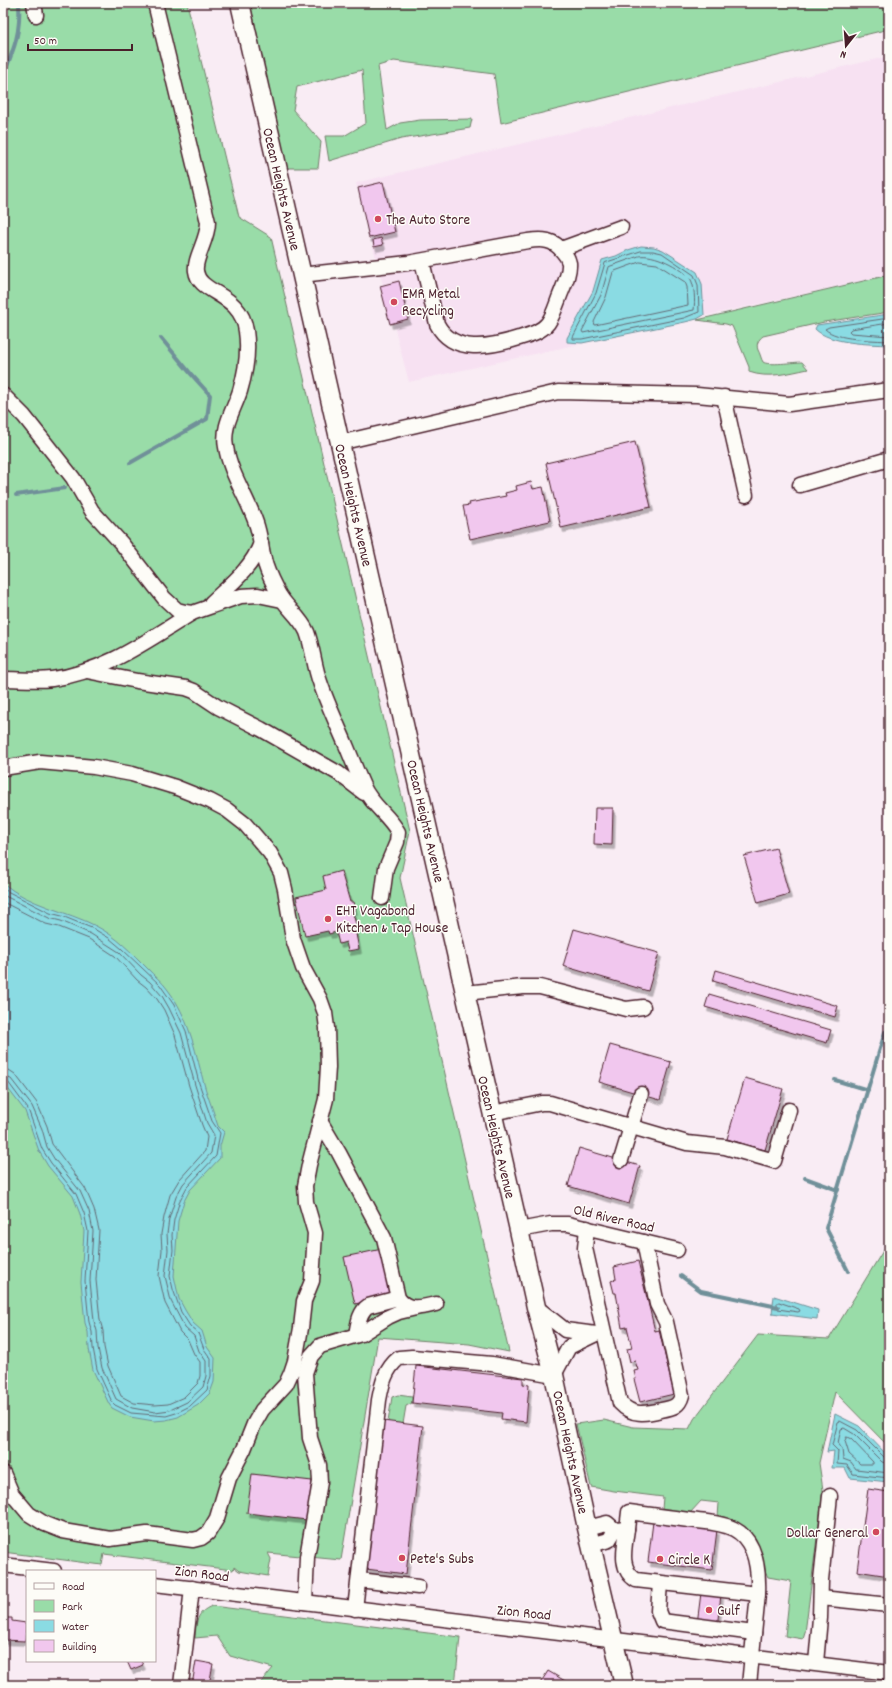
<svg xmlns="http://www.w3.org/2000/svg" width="892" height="1688" font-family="Dekko,sans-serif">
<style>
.built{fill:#f7e1f2}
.green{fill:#99dca8;stroke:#727e6a}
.water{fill:#8adbe3;stroke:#709099}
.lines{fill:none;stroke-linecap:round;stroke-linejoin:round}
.shore{stroke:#646a75;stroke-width:1}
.stream{stroke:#709099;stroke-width:4}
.building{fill:#f1c7ee;stroke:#4a1f2b;filter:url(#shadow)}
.minor-casing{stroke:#4a1f2b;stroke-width:17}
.major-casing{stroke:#4a1f2b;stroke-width:21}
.minor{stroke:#fdfcf7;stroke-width:14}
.major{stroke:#fdfcf7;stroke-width:18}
.poi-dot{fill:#d1495b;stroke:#fdfcf7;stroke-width:1.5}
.labels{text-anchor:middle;stroke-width:3;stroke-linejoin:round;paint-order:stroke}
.street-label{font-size:15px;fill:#4a1f2b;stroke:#fdfcf7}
.poi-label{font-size:15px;fill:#4a1f2b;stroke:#fdfcf7;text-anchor:start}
</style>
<defs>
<filter id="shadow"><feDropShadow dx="2.5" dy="4.5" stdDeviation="0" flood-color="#0004"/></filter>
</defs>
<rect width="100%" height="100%" fill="#f9ecf4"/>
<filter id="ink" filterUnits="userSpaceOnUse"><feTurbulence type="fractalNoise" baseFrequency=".025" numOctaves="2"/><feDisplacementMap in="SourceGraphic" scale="8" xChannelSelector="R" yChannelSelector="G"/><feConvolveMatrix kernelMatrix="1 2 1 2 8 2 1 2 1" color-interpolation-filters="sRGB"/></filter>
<g filter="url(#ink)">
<path class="built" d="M 889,56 L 889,275 L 409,382 L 356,183 Z"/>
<g class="green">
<path d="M 3,3 L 187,3 L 239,217 L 271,237 L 410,831 L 400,878 L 509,1352 L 469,1344 L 378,1337 L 341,1560 L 268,1553 L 271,1559 L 268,1576 L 239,1571 L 234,1567 L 233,1570 L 104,1554 L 102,1565 L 3,1552 Z"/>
<path d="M 250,3 L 889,3 L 889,29 L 501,123 L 494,74 L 394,61 L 378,66 L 387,130 L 400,123 L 420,120 L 472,119 L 470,128 L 401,139 L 329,161 L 325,136 L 344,136 L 366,123 L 362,70 L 297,87 L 293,110 L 321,142 L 318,168 L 287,168 Z"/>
<path d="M 889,275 L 889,312 L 824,322 L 763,336 C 758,340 756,344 758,350 C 760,353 761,359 763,362 C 768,366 794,362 802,362 L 808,369 C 789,373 768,379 749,372 L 749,367 L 732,326 L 726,324 L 697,320 Z"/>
<path d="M 889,1241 L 889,1447 L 835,1392 L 819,1463 L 823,1490 L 805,1633 L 803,1639 L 785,1636 L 791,1581 L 768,1577 C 764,1570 764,1564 762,1556 C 757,1533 740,1522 718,1517 L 719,1503 L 701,1501 L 690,1513 L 662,1509 L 663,1497 L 614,1491 L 591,1487 L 576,1424 L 604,1420 L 633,1427 L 689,1429 L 694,1419 L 758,1335 L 829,1339 Z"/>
<path d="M 398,1395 L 412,1397 L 412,1403 L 406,1406 L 403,1424 L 388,1422 L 392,1397 Z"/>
<path d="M 212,1606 L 460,1637 L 455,1685 L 259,1685 L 273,1668 L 230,1656 L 217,1636 L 195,1638 C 196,1623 196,1612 212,1606 Z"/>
</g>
<g class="water">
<path d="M 641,246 L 654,247 L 663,250 L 697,272 L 702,284 L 704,315 L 697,319 L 685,322 L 582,343 L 567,342 L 567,338 L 593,291 L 602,260 L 616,256 L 628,250 Z"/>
<path d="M 889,314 L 889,345 C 869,344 830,344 815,329 L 817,325 Z"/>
<path d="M 3,883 C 28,905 67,911 96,926 C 117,937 131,952 147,968 C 154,976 162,981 168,990 C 188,1016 195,1049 203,1080 C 206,1093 212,1106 216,1120 L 218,1126 L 224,1132 L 220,1146 L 220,1158 L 190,1190 L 184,1201 L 178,1221 L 174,1276 L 179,1299 L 185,1310 L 193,1323 L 202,1331 L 207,1347 L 215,1358 L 214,1382 L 210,1393 L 198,1405 L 178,1417 L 166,1420 L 154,1421 L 130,1417 L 112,1408 L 109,1404 L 93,1370 L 89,1349 L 88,1332 L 85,1323 L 81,1282 L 84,1231 L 80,1214 L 73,1196 L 48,1166 L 39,1151 L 25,1111 L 3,1082 Z"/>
<path d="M 774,1296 L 818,1310 L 817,1319 L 772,1313 Z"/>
<path d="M 835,1414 L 859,1426 L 889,1457 L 889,1482 L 850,1478 L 845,1468 L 832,1468 L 834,1451 L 827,1452 Z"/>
</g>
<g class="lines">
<g class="shore">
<path d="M 641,251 L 653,251 L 662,253 L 694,275 L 698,285 L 699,312 L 684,318 L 582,339 L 573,339 L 573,337 L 596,293 L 605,263 Z"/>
<path d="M 639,256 C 654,253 680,267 690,278 C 695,285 695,302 694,310 L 583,333 L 582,331 L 601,295 L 609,267 Z"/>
<path d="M 640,262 L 657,264 L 685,282 L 687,287 L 688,305 L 595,325 L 594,322 L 606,297 L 613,272 Z"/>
<path d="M 889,318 L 829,327 L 825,329 C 836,340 873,340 889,341"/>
<path d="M 889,323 L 851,329 L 849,331 L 851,333 L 889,336"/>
<path d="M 3,889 L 50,913 L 62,916 L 94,929 L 109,938 L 122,949 L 160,985 L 174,1005 L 186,1031 L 199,1083 L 212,1121 L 220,1133 L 216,1156 L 187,1187 L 180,1200 L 174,1220 L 172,1235 L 173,1250 L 170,1276 L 173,1289 L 181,1312 L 190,1326 L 198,1333 L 204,1349 L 211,1359 L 211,1376 L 207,1390 L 190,1406 L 176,1413 L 166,1416 L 131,1413 L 115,1405 L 112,1402 L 97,1369 L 93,1348 L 92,1332 L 89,1322 L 85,1281 L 88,1231 L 84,1213 L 76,1194 L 51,1163 L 42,1149 L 28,1109 L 8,1082 L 3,1081"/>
<path d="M 3,895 L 49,918 L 61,921 L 91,934 L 119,952 L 141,975 L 150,982 L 162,996 L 169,1008 L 181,1033 L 195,1085 L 207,1123 L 214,1135 L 211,1153 L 183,1184 L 176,1197 L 169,1219 L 167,1234 L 168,1250 L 165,1276 L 171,1301 L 185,1328 L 194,1336 L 199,1351 L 206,1361 L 206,1376 L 203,1387 L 187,1402 L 170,1410 L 155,1412 L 132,1408 L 116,1399 L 102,1368 L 98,1348 L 97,1331 L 94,1321 L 90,1281 L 93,1231 L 89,1211 L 80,1191 L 55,1160 L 47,1147 L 42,1129 L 32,1106 L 11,1079 L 3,1076"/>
<path d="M 3,902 L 46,924 L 59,927 L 89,939 L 115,956 L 137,980 L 146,987 L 157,999 L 164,1010 L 175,1035 L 189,1086 L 202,1125 L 207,1137 L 205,1151 L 179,1180 L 170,1195 L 164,1217 L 161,1234 L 162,1250 L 159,1276 L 165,1303 L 180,1332 L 188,1340 L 194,1354 L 200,1362 L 200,1376 L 198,1383 L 184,1397 L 168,1404 L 155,1405 L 134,1403 L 121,1396 L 108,1366 L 104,1347 L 103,1331 L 100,1320 L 96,1280 L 99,1230 L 94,1209 L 85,1188 L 52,1144 L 47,1126 L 37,1103 L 15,1074 L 9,1070 L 3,1070"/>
<path d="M 779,1302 L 799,1309 L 800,1311 L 798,1312 L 778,1309 L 777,1304 Z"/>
<path d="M 847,1437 L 851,1439 L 873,1462 L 873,1464 L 860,1464 L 849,1454 L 845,1441 Z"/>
<path d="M 889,1459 L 885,1458 L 857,1430 L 840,1421 L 838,1422 L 832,1445 L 838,1451 L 837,1464 L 847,1465 L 853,1474 L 889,1478"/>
<path d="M 889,1464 L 882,1462 L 854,1434 L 844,1428 L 841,1429 L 838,1443 L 842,1449 L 843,1459 L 851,1462 L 856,1469 L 889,1473"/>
</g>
<g class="stream">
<path d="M 3,76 C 14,49 21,33 19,3"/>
<path d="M 130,463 L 207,419 L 210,395 L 191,374 L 161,338"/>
<path d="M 16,495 L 65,488"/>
<path d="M 835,1080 L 868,1090"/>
<path d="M 805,1178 L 838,1190"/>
<path d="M 848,1271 L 826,1228 L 885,1032"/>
<path d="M 681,1276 L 701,1291 L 778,1307"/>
</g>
</g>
<g class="building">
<path d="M 383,182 L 395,232 L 369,238 L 358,188 Z"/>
<path d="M 381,238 L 383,245 L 374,247 L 373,240 Z"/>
<path d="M 399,281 L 408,319 L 390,324 L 380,286 Z"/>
<path d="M 635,442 L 651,507 L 561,528 L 546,463 Z"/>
<path d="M 531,482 L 533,489 L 543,487 L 550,521 L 470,539 L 463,506 L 470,505 L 469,503 L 506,496 L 505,493 L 517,490 L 516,486 Z"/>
<path d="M 595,808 L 613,808 L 612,845 L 594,844 Z"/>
<path d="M 776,848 L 789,894 L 758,903 L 744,856 Z"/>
<path d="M 341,871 L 350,902 L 353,902 L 355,910 L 352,910 L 357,928 L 355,929 L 359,949 L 348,951 L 346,942 L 339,944 L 336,932 L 329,934 L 328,931 L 305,936 L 296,897 L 326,890 L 323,876 Z"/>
<path d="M 574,929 L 659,953 L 648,991 L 563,966 Z"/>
<path d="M 716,970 L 838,1006 L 835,1017 L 713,981 Z"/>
<path d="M 709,994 L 831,1030 L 827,1043 L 705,1007 Z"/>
<path d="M 610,1045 L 671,1062 L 660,1100 L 599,1082 Z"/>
<path d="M 745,1078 L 783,1089 L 765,1150 L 727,1139 Z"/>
<path d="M 579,1148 L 640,1166 L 629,1204 L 568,1186 Z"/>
<path d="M 382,1249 L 393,1295 L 355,1304 L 344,1257 Z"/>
<path d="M 638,1261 L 655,1331 L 659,1330 L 674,1394 L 640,1402 L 634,1379 L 636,1379 L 634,1371 L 638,1370 L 635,1361 L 630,1362 L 627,1349 L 632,1348 L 627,1327 L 622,1328 L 616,1293 L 614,1293 L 611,1281 L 616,1279 L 614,1267 Z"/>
<path d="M 416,1366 L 523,1378 L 523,1384 L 529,1385 L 526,1422 L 501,1419 L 502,1413 L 412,1403 Z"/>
<path d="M 383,1421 L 423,1426 L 406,1574 L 366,1569 Z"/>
<path d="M 252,1474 L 312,1481 L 307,1520 L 247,1513 Z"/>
<path d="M 868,1489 L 889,1492 L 889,1576 L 857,1571 Z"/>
<path d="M 653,1522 L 717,1530 L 712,1570 L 648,1562 Z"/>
<path d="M 701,1593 L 721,1595 L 717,1627 L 697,1624 Z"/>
<path d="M 3,1618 L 12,1618 L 12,1621 L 26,1623 L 25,1641 L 3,1640 Z"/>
<path d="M 127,1661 L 141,1661 L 143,1665 L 131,1670 Z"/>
<path d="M 196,1661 L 213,1664 L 209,1685 L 192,1685 Z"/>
<path d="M 548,1671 L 572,1685 L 539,1685 Z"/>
</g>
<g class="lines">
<g class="minor-casing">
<g id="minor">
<path d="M 34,3 L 36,15"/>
<path d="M 155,3 L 208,222 C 208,240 194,258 196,271 C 199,295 241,292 246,331 C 249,351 246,371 240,391 C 234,410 222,426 226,447 C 230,473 247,497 256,523 C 260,534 261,547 264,559 C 266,570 272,581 277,591 C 284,606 300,616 307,632 C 313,648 314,666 320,682 C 327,703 337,724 346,745 C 352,759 357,773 363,786 C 371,805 389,815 398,832 L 397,842 L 386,868 L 382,898"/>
<path d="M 561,249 L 621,227"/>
<path d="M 301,275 L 408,263 L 528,241 C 542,239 554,239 563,252 C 566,255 568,258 569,263 C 570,274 563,287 559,298 C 556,306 553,316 548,323 C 541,332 529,335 519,338 C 491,347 453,355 437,324 L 422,261"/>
<path d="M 3,395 L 24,416 L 73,478 L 92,511 L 122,544 L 164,598 L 177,610 L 185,612 L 192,613 L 241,596 L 258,595 L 282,600"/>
<path d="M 724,397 L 746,495"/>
<path d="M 339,443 L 558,392 L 697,395 L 789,404 L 889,390"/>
<path d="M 800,485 L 889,459"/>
<path d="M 211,603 C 230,585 252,568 261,543"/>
<path d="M 87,671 L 137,681 L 186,688 L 194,691 L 218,707 L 261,729 L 338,773 L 364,793"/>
<path d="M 3,679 C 19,679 36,681 52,679 C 105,672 148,640 192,613"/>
<path d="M 3,768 L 40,762 L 94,767 L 132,774 L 175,787 L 210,801 L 227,810 L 245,824 L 270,853 L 281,873 L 285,889 L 293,939 L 303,968 L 320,999 L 325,1013 L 327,1028 L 328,1067 L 326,1099 L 309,1165 L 305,1186 L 306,1202 L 315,1233 L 312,1281 L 304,1301 L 301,1328 L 295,1361 L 291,1373 L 286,1384 L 262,1410 L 254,1424 L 244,1449 L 229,1478 L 217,1518 L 208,1533 L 201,1538 L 193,1540 L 147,1534 L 110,1539 L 63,1531 L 45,1524 L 29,1514 L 12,1494 L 3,1473"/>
<path d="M 465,993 L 523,987 L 540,987 L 626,1009 L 643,1007"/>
<path d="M 492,1113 L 542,1103 L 550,1103 L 687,1143 L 725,1147 L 774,1161 L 789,1110"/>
<path d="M 320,1121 L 339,1153 L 384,1238 L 398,1298 C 408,1312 422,1307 436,1304"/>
<path d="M 621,1160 L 641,1094"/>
<path d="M 587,1228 L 585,1248 L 620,1403 C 632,1416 645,1414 661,1410 C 672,1408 679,1407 682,1395 L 666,1322 L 657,1304 L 644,1242"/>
<path d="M 519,1230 L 551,1224 L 568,1224 L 677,1250"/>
<path d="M 356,1335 C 358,1325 359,1312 368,1306 L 398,1298"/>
<path d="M 587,1528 L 607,1523 L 615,1530 L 609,1540 L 591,1545"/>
<path d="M 627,1529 L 629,1512 C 649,1515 669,1517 689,1520 C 704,1522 721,1522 734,1529 C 757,1541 759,1571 758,1594"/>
<path d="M 615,1530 L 627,1529 C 625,1546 618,1569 636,1580 L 758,1594 L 749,1685"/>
<path d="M 3,1565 L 54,1571"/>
<path d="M 359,1580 L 418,1587"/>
<path d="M 660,1583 L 658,1611 L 662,1621 L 754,1633"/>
<path d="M 155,1584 L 889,1673"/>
<path d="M 821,1598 L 889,1605"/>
<path d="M 305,1602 L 307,1557 L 320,1482 L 319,1465 L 310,1438 L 305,1373 L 311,1356 L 320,1346 L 361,1334 L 388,1317 L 399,1312 L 416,1308"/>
<path d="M 355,1609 L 379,1400 C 382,1384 385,1369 399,1358 L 412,1357 L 492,1364 L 554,1375 L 569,1347 L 596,1334 L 565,1330 L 536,1307"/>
<path d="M 816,1663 L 820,1618 L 821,1580 L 830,1496"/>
<path d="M 181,1685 L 192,1588"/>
</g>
</g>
<g class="major-casing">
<path id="major" d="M 240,3 L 519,1230 L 536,1307 L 554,1375 L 587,1528 L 624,1685"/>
</g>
<use href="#minor" class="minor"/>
<use href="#major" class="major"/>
</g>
</g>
<g class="poi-dot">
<circle cx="378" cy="219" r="4"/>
<circle cx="394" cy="302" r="4"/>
<circle cx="328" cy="919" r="4"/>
<circle cx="876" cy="1532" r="4"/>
<circle cx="402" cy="1558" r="4"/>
<circle cx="660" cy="1559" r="4"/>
<circle cx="709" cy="1610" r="4"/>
</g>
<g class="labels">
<g class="street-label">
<text transform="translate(282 189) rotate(77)" y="5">Ocean Heights Avenue</text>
<text transform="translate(354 505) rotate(77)" y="5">Ocean Heights Avenue</text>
<text transform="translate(426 821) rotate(77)" y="5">Ocean Heights Avenue</text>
<text transform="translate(497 1137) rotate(77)" y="5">Ocean Heights Avenue</text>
<text transform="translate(614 1218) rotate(13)" y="5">Old River Road</text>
<text transform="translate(571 1452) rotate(78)" y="5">Ocean Heights Avenue</text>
<text transform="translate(202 1573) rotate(7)" y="5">Zion Road</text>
<text transform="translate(524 1612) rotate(6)" y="5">Zion Road</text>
</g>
<g class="poi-label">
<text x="386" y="224">The Auto Store</text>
<text x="402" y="298">EMR Metal<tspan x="402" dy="17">Recycling</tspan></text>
<text x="336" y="915">EHT Vagabond<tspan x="336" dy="17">Kitchen &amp; Tap House</tspan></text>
<text x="868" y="1537" text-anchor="end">Dollar General</text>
<text x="410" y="1563">Pete's Subs</text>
<text x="668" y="1564">Circle K</text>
<text x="717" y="1615">Gulf</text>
</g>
</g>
<rect width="892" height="1688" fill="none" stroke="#fdfcf7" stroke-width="16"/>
<rect x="8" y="8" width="876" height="1672" fill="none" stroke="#4a1f2b" stroke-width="1.5" filter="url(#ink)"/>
<rect x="26" y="1570" width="130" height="92" fill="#fdfcf7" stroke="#b5a4a5"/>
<rect x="34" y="1583" width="20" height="6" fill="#fdfcf7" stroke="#b5a4a5"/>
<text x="62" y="1590" font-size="12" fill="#4a1f2b">Road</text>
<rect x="34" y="1600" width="20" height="12" fill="#99dca8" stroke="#b5a4a5"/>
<text x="62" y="1610" font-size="12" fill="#4a1f2b">Park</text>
<rect x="34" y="1620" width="20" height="12" fill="#8adbe3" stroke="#b5a4a5"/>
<text x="62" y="1630" font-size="12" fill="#4a1f2b">Water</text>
<rect x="34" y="1640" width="20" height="12" fill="#f1c7ee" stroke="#b5a4a5"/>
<text x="62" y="1650" font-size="12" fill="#4a1f2b">Building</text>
<g transform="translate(846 46) rotate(197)" stroke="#fdfcf7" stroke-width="3" paint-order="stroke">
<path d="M0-3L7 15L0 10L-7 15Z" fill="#4a1f2b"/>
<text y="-6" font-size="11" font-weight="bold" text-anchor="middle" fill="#4a1f2b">N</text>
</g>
<path d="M28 44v6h104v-6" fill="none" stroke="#4a1f2b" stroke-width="2"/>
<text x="34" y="44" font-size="12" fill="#4a1f2b" stroke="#fdfcf7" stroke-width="3" paint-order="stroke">50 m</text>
</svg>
